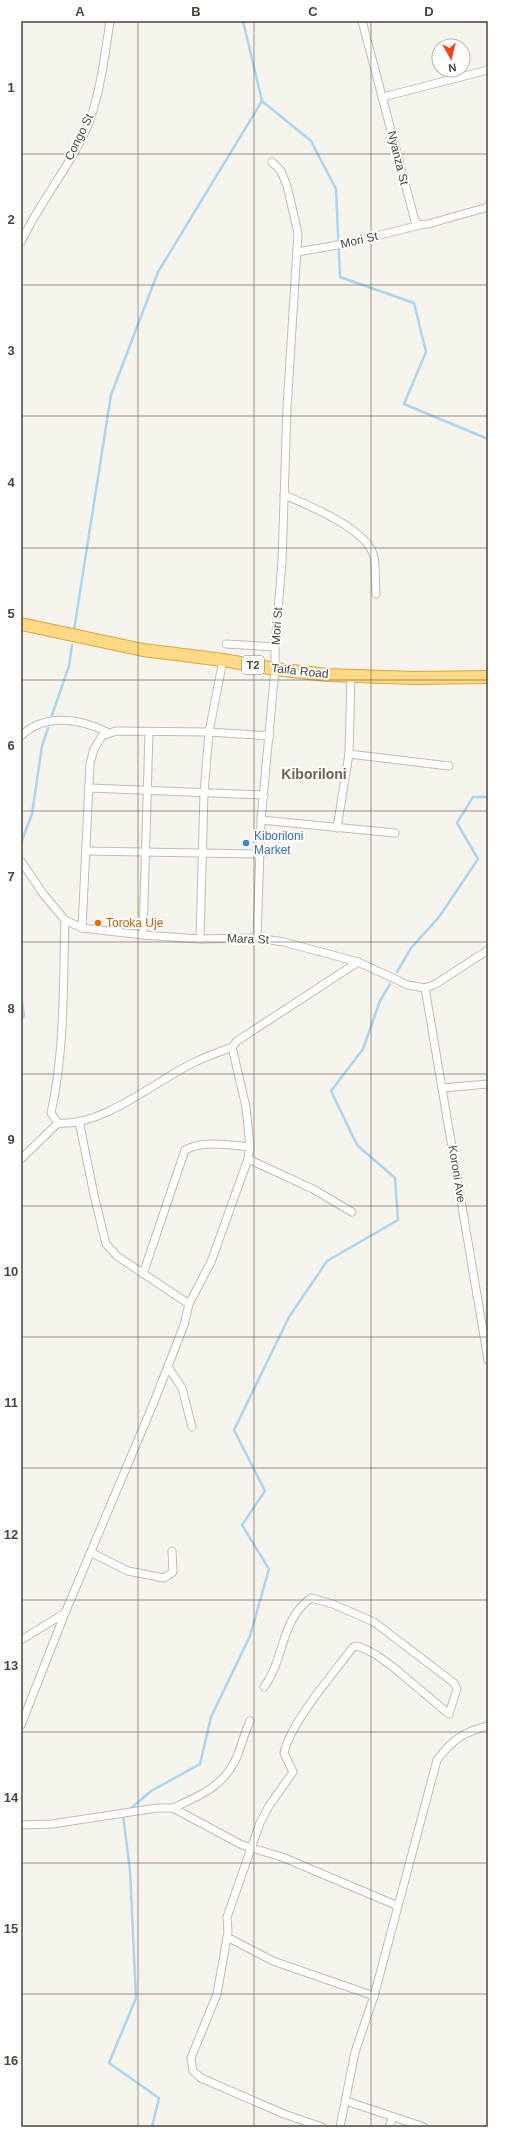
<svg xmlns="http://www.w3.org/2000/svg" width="509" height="2148" font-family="Arial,sans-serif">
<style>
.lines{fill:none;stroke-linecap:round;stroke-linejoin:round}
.stream{stroke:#a9d4f2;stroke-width:2.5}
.minor-casing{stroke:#c2bbae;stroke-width:9}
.trunk-casing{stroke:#e0a43c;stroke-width:14}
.minor{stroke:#fff;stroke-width:7}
.trunk{stroke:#ffd985;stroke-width:12}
.grid{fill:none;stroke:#4b4439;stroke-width:1;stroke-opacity:0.55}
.shop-dot{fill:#3f7fe0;stroke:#fff;stroke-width:1.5}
.food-dot{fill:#e8710a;stroke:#fff;stroke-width:1.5}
.labels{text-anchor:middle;stroke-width:4;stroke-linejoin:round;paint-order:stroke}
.shield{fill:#fff;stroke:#817c74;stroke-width:1}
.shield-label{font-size:11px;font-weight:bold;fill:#4b4439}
.street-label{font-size:12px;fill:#4b4439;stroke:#fff}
.shop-label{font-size:12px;fill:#366cbe;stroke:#fff;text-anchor:start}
.food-label{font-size:12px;fill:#c56008;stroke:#fff;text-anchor:start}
.quarter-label{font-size:14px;font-weight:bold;fill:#6e6250;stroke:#fff}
.neatline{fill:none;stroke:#4b4439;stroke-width:1.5}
.grid-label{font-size:13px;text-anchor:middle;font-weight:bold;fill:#4b4439}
</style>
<rect width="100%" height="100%" fill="#f6f3ec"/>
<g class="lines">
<g class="stream">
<path d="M 262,101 L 311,141 L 336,189 L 340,277 L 414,303 L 426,352 L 404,404 L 488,439"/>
<path d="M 74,630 L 111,395 L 158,272 L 262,101 L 243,21"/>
<path d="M 52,715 L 69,666 L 72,645"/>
<path d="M 21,843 L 32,814 L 42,746 L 48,728"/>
<path d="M 397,972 L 411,948 L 439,917 L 478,859 L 457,823 L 473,797 L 488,797"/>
<path d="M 21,996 L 24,1015 L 21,1021"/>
<path d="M 129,1810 L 151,1791 L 200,1764 L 211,1717 L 250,1636 L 269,1569 L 242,1525 L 265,1491 L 234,1430 L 289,1317 L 327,1261 L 398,1220 L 395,1178 L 357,1145 L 331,1091 L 363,1049 L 380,1001 L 390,984"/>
<path d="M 123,1814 L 130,1871 L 136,1998 L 109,2063 L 159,2098 L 152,2127"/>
</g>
<g class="minor-casing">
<g id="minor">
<path d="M 362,21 L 415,221 L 420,225 L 428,224 L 488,207"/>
<path d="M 383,97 L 488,70"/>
<path d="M 21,242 C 40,201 75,160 90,120 C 101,88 105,54 110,21"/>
<path d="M 297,252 L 344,244 L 420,225"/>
<path d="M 284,495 C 308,505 368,529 374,557 C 376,568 375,582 376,594"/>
<path d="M 226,644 L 275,647"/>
<path d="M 21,736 C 45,712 82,719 109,733"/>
<path d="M 349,754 L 449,766"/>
<path d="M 89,788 L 264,795"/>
<path d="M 261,820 L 395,833"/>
<path d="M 337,828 L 349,754 L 351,675"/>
<path d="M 86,851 L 260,854"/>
<path d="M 21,861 L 44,895 L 65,920 L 82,928 L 143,935 L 200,939 L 257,938 L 284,942 L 358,962 L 408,985 L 425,988 L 434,985 L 488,950"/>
<path d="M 65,920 C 63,983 65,1051 51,1113 L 58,1123 C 103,1127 155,1081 195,1062 C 207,1056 220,1052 232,1047"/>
<path d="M 82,928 L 90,764 L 94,749 L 102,736 L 116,731 L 209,732 L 270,736"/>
<path d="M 143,935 L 149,732"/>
<path d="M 257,938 L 261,820 L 275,669 L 275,647 L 282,562 L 287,408 L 298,233 L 287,186 L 281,171 L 272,162"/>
<path d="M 200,939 L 204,793 L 209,732 L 223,660"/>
<path d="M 425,988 L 488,1360"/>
<path d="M 442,1088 L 488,1084"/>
<path d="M 79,1121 L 94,1195 L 106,1244 L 117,1256 L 189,1304"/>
<path d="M 21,1159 L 58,1123"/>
<path d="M 248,1159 L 313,1189 L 352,1212"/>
<path d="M 143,1274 L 185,1150 C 203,1140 230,1145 250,1147"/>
<path d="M 168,1367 L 182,1388 L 192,1427"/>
<path d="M 92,1553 L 128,1571 L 164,1578 L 173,1572 L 172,1551"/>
<path d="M 21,1640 L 65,1613"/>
<path d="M 264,1687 C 285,1659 280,1620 311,1598 L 333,1604 L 374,1622 L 454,1683 L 457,1689 L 449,1714 L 393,1667 L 375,1654 L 358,1646 L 353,1647 C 334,1673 290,1723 284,1753 L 293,1772 L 269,1806 L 260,1823 L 227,1917 L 228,1932 L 217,1994 L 191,2058 L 193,2071 L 201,2078 L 284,2114 L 322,2127"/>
<path d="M 21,1725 L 65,1613 L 154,1402 L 184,1325 L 189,1304 L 211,1262 L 248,1159 L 250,1147 L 246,1107 L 232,1047 L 237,1041 L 358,962"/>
<path d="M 173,1808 C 199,1796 221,1788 235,1761 C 241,1748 244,1734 250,1721"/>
<path d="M 21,1825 L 52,1824 L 157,1808 L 173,1808 L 242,1845 L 282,1857 L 398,1906"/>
<path d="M 227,1937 L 273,1961 L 374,1996"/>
<path d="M 346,2101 L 424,2127"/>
<path d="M 340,2127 L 355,2052 L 374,1996 L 437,1760 C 452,1740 463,1732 488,1726"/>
<path d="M 389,2127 L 393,2117"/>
</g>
</g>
<g class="trunk-casing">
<path id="trunk" d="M 21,624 L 143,650 L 223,660 L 275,669 L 327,675 L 415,678 L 488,677"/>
</g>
<use href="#minor" class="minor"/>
<use href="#trunk" class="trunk"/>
</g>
<path class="grid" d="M 138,21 L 138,2127M 254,21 L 254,2127M 371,21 L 371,2127M 21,154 L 488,154M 21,285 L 488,285M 21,416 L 488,416M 21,548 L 488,548M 21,680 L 488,680M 21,811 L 488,811M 21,942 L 488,942M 21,1074 L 488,1074M 21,1206 L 488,1206M 21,1337 L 488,1337M 21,1468 L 488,1468M 21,1600 L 488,1600M 21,1732 L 488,1732M 21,1863 L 488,1863M 21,1994 L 488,1994"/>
<circle class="shop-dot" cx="246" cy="843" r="4"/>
<circle class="food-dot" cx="98" cy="923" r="4"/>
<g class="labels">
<rect class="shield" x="242" y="656" width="22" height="18" rx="3"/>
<g class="shield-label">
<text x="253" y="669">T2</text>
</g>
<g class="street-label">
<text transform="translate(79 137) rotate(-64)" y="4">Congo St</text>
<text transform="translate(398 158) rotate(76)" y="4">Nyanza St</text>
<text transform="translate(359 240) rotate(-13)" y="4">Mori St</text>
<text transform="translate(277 626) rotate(-86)" y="4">Mori St</text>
<text transform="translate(300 671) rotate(6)" y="4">Taifa Road</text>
<text transform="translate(248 939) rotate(2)" y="4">Mara St</text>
<text transform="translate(457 1174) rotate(81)" y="4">Koroni Ave</text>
</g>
<g class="shop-label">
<text x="254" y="840">Kiboriloni<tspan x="254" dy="14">Market</tspan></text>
</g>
<g class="food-label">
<text x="106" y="927">Toroka Uje</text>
</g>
<g class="quarter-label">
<text x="314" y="779">Kiboriloni</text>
</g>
</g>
<rect width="509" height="2148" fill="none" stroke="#ffffff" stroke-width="44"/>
<g transform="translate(451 58) rotate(172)"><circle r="19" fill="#ffffff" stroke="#b7b4b0"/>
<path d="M0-3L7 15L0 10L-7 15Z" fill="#fc3f1d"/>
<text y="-6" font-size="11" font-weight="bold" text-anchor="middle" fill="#4b4439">N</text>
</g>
<rect x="22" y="22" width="465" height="2104" class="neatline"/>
<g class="grid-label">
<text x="80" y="16">A</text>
<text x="196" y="16">B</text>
<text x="313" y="16">C</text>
<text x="429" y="16">D</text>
<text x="11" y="92">1</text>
<text x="11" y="224">2</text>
<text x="11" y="355">3</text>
<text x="11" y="487">4</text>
<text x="11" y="618">5</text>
<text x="11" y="750">6</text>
<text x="11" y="881">7</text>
<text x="11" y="1013">8</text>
<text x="11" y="1144">9</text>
<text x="11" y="1276">10</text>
<text x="11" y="1407">11</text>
<text x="11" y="1539">12</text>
<text x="11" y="1670">13</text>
<text x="11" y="1802">14</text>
<text x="11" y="1933">15</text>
<text x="11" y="2065">16</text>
</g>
</svg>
